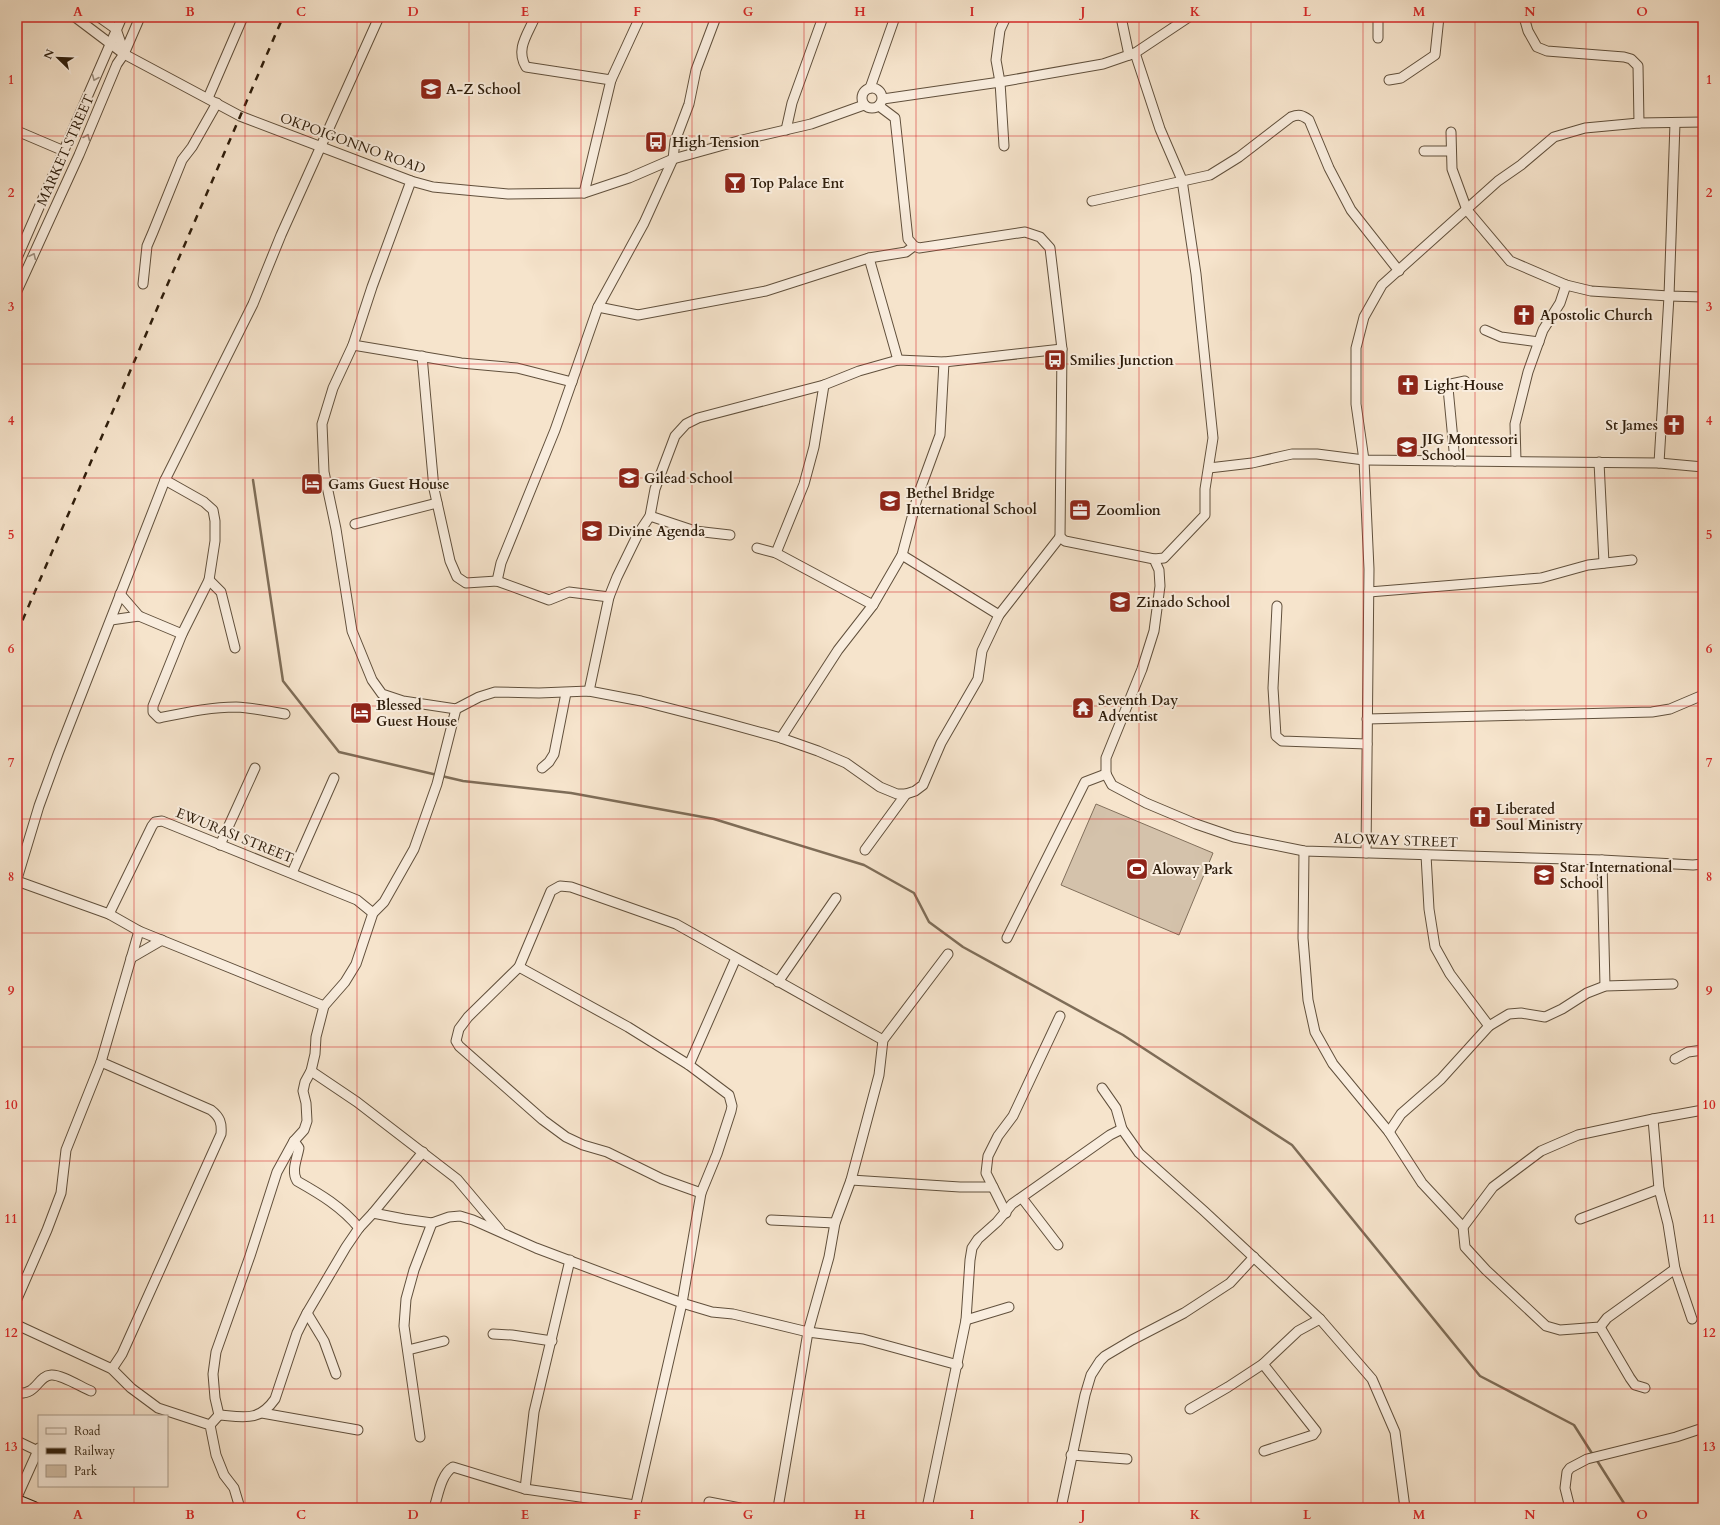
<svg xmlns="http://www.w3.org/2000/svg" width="1720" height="1525" font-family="Cardo,serif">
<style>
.green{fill:#d4c2ab;stroke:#82705c}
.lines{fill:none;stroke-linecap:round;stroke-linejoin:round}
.stream{stroke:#7e6d58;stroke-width:2.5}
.minor-casing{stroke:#61503c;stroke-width:11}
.secondary-casing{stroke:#2f1e0c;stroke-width:14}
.minor{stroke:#f9edde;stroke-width:9}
.secondary{stroke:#f9edde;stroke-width:12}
.rail{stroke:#2f1e0c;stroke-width:2.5;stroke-dasharray:7 7;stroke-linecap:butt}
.oneway{stroke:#9e9080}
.grid{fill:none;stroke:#d62828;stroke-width:1;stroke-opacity:0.55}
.labels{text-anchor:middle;stroke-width:4;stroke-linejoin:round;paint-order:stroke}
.poi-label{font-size:14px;font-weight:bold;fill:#2f1e0c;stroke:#f9edde;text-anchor:start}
.street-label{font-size:14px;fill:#2f1e0c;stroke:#f9edde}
.neatline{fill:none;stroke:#d62828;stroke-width:1.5}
.grid-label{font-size:13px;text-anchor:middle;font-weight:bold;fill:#d62828}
</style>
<rect width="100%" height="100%" fill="#f6e4cc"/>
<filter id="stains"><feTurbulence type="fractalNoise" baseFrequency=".005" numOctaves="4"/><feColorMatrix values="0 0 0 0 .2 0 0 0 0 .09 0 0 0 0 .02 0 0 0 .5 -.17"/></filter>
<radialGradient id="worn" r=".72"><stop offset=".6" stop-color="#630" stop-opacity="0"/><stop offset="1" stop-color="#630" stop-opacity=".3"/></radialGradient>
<path class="green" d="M 1096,804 L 1213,853 L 1179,935 L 1061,885 Z"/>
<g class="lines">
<g class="stream">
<path d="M 253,480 L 283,681 L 339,752 L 463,781 L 571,793 L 714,819 L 864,865 L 914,893 L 929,922 L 963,947 L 1123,1035 L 1292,1145 L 1480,1376 L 1574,1425 L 1593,1455"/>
<path d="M 1596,1459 L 1627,1508"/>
</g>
<g class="minor-casing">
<g id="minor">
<path d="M 75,17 L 124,54 L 240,116 L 411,181 L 433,187 L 508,194 L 584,193 L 629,178 L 673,159 L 738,141 L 811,124 L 864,105"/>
<path d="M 99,17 L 116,29 L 124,52"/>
<path d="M 535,17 C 528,34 515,49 526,67 L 611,80 L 640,17"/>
<path d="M 1121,17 L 1129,55"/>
<path d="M 1378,17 L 1378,38"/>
<path d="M 1524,17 L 1528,31 L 1537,47 L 1547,51 L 1624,57 L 1631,59 L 1638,66 L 1639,123"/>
<path d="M 1135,53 L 1160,129 L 1182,180 L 1196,274 L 1213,438 L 1205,489 L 1205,515 L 1164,558 L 1154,559"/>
<path d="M 1389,80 L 1401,78 L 1435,55 L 1439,17"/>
<circle cx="872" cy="98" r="10"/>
<path d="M 870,88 L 895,17"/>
<path d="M 208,98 L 243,17"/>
<path d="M 883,99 L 1000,82 L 1103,64 L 1135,53 L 1189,17"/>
<path d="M 879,106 L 895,118 L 908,239 L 914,246 L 919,248 L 1025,232 L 1040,237 L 1050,248 L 1062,349 L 1060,537"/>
<path d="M 786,130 L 792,103 L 823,17"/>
<path d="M 17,131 L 64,151"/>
<path d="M 1451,132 L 1452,169 L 1467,210 L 1510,261 L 1566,285 L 1591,291 L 1669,296 L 1703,297"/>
<path d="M 1004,146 L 1000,82 L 996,60 L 1000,30 L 1006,17"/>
<path d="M 1424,151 L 1451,151"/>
<path d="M 411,181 L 372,287 L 353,345 L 333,388 L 322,424 L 324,472 L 336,529 L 352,631 L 372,680 L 382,694 L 403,701 L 456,709 L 479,697 L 495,692 L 539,693 L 589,691 L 641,701 L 719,721 L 781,738 L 818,751 L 846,763 L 880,787 L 897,794 L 906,794 L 915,791 L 923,785 L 941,743 L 978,679 L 982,651 L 999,615 L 1060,537"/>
<path d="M 584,193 L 611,80"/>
<path d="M 1092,201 L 1210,175 L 1239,157 L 1291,117 C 1299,114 1302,115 1309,120 L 1329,168 L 1351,210 L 1399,271"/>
<path d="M 17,258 L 122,17"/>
<path d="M 869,258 L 898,360"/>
<path d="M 143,284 L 147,246 L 153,232 L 182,160 L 192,147 L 217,103"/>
<path d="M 17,291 L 79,155 L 117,64 L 124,54 L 140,17"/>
<path d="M 598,307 L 638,315 L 766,291 L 869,258 L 906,252 L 914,246"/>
<path d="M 1485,330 L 1501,337 L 1539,342"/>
<path d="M 353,345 L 461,363 L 517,368 L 572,382"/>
<path d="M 422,356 L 434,489 L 450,561 L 457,577 L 466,583 L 497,581 L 549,600 L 569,592 L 609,597"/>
<path d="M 1455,461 L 1448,388 L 1451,384 L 1465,381"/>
<path d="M 1516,461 L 1515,424 L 1528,372 L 1543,330 L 1560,303 L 1566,285"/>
<path d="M 1599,462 L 1604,563"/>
<path d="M 1659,463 L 1669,296 L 1675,123"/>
<path d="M 1209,468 L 1252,463 L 1292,454 L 1317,454 L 1364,460 L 1659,463 L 1703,467"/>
<path d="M 165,480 L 204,502 L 213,510 L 215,521 L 215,541 L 209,580 L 182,634 L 153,706 L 153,712 L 159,718 C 184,713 210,707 236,707 C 253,708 269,711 285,714"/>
<path d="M 650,516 L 695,531 L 730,535"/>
<path d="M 355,524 L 437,503"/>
<path d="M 1060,537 L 1065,541 L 1154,559 L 1159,570 L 1160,586 L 1154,631 L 1142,669 L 1106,758 L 1106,774"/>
<path d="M 757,548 L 776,553 L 873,605"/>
<path d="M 776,553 L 804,484 L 814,447 L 824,385"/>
<path d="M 902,555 L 999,615"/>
<path d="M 209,580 L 221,592 L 235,648"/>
<path d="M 497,581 L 501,563 L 555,430 L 598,307 L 644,223 L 673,159 L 675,141 L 689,104 L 696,70 L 716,17"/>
<path d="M 1369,592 L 1541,578 L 1588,565 L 1632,560"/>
<path d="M 120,594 L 139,616 L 182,634"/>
<path d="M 1277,606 L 1273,688 L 1276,736 L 1282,741 L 1367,744"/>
<path d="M 111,620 L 139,616"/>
<path d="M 589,691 L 609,597 L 617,577 L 638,534 L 650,516 L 655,489 L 675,436 L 686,424 L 698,418 L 824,385 L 859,371 L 898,360 L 944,362 L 1062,349"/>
<path d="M 1367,719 L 1652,712 L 1670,709 L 1703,695"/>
<path d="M 781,738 L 838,650 L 873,605 L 902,555 L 918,495 L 940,435 L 944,362"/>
<path d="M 542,768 L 549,762 L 554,754 L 566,693"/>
<path d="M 1106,774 L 1112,785 L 1146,803 L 1196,824 L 1234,837 L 1304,851 L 1602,860 L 1693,865 L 1703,864"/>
<path d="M 220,845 L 255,768"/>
<path d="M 865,850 L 906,794"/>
<path d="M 1304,851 L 1303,938 L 1308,1000 L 1315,1032 L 1333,1064 L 1389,1132 L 1422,1183 L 1463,1227 L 1465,1247 L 1486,1270 L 1546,1326 L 1560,1330 L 1600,1327 L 1607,1318 L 1675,1269"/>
<path d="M 1366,853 L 1369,569 L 1364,460 L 1356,404 L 1356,348 L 1364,317 L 1382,285 L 1498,181 L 1521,165 L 1554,137 L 1585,128 L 1639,123 L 1703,122"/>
<path d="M 1426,855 L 1429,909 L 1435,947 L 1450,974 L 1489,1026"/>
<path d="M 1602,860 L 1605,986"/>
<path d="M 292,873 L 334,778"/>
<path d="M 17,879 L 39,806 L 58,754 L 165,480 L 253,304 L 281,235 L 379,17"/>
<path d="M 17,881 L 109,914 L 139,931 L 324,1006"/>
<path d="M 109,914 L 152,826 L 155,822 L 162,821 L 357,900 L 373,913"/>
<path d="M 1007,938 L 1085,782 L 1106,774"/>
<path d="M 131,958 L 162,940"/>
<path d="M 519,967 L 628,1027 L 689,1065 L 729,1095 L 732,1106 L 731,1111 L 717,1154 L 701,1193 L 682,1303 L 635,1508"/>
<path d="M 778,982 L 836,898"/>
<path d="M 1675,1059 L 1688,1052 L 1703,1050"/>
<path d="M 101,1062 L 211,1110 C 220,1117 222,1123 221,1134 L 122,1354 L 112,1369"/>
<path d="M 689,1065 L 736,958"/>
<path d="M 311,1071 L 357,1102 L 457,1179 L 500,1230"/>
<path d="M 1102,1088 L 1116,1108 L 1122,1129"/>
<path d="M 1653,1119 L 1659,1189 L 1668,1224 L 1675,1269 L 1692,1319"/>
<path d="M 1389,1132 L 1401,1114 L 1441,1079 L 1489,1026 L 1509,1014 L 1521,1013 L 1545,1017 L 1562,1009 L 1587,993 L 1605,986 L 1673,984"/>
<path d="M 294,1141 L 299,1148 C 297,1159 291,1171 297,1181 C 320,1194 342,1207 359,1228"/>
<path d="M 851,1180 L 960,1187 L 993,1187"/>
<path d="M 701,1193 L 662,1179 L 607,1152 L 583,1145 L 566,1137 L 543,1120 L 459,1046 L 456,1041 L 459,1029 L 468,1017 L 519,967 L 551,891 L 560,886 L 571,887 L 676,924 L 883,1040"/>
<path d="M 1022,1198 L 1058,1245"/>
<path d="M 373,1213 L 423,1152"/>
<path d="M 1006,1213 L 986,1173 L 988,1156 L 998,1136 L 1013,1116 L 1060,1016"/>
<path d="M 1580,1219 L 1659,1189"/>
<path d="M 771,1220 L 835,1223"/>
<path d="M 1463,1227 L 1493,1187 L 1541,1151 L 1578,1135 L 1653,1119 L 1703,1110"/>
<path d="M 17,1299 L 47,1230 L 61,1193 L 66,1150 L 101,1062 L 139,931"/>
<path d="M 307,1313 L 324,1341 L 336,1374"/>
<path d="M 966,1320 L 1009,1307"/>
<path d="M 17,1325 L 112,1369 L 131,1388 L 158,1408 L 210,1425 L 216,1455 L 224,1475 L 234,1488 L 240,1508"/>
<path d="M 1600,1327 L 1630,1378 L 1635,1385 L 1645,1388"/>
<path d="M 493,1334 L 512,1335 L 552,1341"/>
<path d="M 408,1350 L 444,1341"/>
<path d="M 1263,1364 L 1316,1431 L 1313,1435 L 1264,1451"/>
<path d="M 17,1393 C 38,1395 37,1376 51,1375 C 61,1374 81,1387 91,1391"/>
<path d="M 1190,1409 L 1228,1387 L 1263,1364 L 1298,1331 L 1320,1319"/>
<path d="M 262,1413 L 358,1430"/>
<path d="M 219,1415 C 244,1417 259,1422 275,1399 L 297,1333 L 307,1313 L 346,1247 L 359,1228 L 373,1213 L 404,1219 L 432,1223 L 449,1217 L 460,1216 L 473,1220 L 536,1248 L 682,1303 L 712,1312 L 733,1314 L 808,1332 L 863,1339 L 958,1365"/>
<path d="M 210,1425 L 219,1415 L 215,1398 L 213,1374 L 216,1352 L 250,1256 L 277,1172 L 294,1141 L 304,1130 L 307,1121 L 306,1103 L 303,1091 L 305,1082 L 311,1071 L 315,1054 L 316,1037 L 324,1006 L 345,982 L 356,964 L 373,913 L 384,902 L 414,849 L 437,784 L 456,709"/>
<path d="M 420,1437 L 404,1326 L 406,1299 L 414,1270 L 432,1223"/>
<path d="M 17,1441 L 38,1451"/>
<path d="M 1071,1455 L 1127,1459"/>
<path d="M 525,1489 L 534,1412 L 570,1260"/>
<path d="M 17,1497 L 39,1448"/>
<path d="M 709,1502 L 740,1508"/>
<path d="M 434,1508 C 438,1496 441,1474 453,1467 L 525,1489 L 635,1505"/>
<path d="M 778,1508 L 808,1332 L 829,1257 L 835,1223 L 851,1180 L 879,1075 L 883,1040 L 948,954"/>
<path d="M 927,1508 L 966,1320 L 970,1260 L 972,1248 L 978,1239 L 997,1222 L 1012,1204 L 1110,1135 L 1122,1129 L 1139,1153 L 1204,1211 L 1320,1319 L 1372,1379 L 1395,1432 L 1405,1508"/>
<path d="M 1061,1508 L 1085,1395 L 1091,1375 L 1100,1361 L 1105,1356 L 1132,1340 L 1184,1313 L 1230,1283 L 1254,1257"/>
<path d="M 1570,1508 L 1565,1488 L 1567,1472 L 1570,1468 L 1587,1459 L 1676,1437 L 1703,1428"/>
</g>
</g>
<g class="secondary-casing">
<path id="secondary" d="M 17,1501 L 34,1508"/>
</g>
<use href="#minor" class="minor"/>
<use href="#secondary" class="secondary"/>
<path class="rail" d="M 17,633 L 283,17"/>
</g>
<defs><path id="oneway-chevron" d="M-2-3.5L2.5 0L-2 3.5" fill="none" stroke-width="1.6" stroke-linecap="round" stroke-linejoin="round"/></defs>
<g class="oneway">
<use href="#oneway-chevron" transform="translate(95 78) rotate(113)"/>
<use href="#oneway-chevron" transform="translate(87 137) rotate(-67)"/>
<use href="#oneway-chevron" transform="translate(33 256) rotate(-65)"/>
</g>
<path class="grid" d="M 134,17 L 134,1416M 245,17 L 245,1508M 357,17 L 357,1508M 469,17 L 469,1508M 581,17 L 581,1508M 692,17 L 692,1508M 804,17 L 804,1508M 916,17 L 916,1508M 1028,17 L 1028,1508M 1139,17 L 1139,1508M 1251,17 L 1251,1508M 1363,17 L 1363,1508M 1475,17 L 1475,1508M 1586,17 L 1586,1508M 17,136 L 1703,136M 17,250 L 1703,250M 17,364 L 1703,364M 17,478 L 1703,478M 17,592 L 1703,592M 17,706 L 1703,706M 17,819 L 1703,819M 17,933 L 1703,933M 17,1047 L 1703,1047M 17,1161 L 1703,1161M 17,1275 L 1703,1275M 17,1389 L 1703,1389M 134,1486 L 134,1508"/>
<defs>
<g id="school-square" transform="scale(1.15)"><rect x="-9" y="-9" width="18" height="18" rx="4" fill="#8f2418" stroke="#f9edde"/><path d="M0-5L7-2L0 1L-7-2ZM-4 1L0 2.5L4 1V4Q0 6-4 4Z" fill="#fff"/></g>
<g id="bus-square" transform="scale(1.15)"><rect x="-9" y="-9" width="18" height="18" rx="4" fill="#8f2418" stroke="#f9edde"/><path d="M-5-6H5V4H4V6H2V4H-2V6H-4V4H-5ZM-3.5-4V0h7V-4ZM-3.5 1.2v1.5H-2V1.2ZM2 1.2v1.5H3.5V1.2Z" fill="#fff"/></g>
<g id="bar-square" transform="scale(1.15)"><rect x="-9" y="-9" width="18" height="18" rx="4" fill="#8f2418" stroke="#f9edde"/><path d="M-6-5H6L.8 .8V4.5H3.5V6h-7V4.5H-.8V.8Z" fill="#fff"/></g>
<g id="church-square" transform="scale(1.15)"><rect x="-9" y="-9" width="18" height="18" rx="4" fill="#8f2418" stroke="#f9edde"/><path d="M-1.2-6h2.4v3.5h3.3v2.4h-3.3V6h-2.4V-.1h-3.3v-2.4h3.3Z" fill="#fff"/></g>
<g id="hotel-square" transform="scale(1.15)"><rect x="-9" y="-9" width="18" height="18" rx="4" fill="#8f2418" stroke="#f9edde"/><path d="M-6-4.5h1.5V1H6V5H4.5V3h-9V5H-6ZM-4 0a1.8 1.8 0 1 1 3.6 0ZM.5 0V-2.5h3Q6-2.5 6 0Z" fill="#fff"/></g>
<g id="office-square" transform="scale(1.15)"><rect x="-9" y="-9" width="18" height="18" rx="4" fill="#8f2418" stroke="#f9edde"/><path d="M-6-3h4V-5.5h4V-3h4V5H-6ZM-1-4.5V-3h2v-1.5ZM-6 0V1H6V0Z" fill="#fff"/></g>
<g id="temple-square" transform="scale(1.15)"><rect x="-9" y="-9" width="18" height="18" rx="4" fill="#8f2418" stroke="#f9edde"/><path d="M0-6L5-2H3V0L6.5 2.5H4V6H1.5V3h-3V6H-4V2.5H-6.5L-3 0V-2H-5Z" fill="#fff"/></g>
<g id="stadium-square" transform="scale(1.15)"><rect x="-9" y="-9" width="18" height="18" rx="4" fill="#8f2418" stroke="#f9edde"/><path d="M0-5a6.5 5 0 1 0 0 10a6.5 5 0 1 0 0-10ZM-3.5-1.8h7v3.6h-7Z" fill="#fff"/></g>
</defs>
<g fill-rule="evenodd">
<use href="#school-square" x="431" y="89"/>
<use href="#bus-square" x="656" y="142"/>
<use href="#bar-square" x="735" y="183"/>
<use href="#church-square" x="1524" y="315"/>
<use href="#bus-square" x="1055" y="360"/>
<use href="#church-square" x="1408" y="385"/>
<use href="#church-square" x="1674" y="425"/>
<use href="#school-square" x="1407" y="447"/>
<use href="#school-square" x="629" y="478"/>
<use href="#hotel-square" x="312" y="484"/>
<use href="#school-square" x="890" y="501"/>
<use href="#office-square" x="1080" y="510"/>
<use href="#school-square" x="592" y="531"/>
<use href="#school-square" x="1120" y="602"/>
<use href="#temple-square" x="1083" y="708"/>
<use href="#hotel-square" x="361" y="713"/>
<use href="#church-square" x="1480" y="817"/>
<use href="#stadium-square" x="1137" y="869"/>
<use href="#school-square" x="1544" y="875"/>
</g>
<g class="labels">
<g class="poi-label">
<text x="446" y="94">A-Z School</text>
<text x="672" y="147">High Tension</text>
<text x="750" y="188">Top Palace Ent</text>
<text x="1540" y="320">Apostolic Church</text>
<text x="1070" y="365">Smilies Junction</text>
<text x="1424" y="390">Light House</text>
<text x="1658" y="430" text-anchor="end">St James</text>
<text x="1422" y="444">JIG Montessori<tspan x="1422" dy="16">School</tspan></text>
<text x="644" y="483">Gilead School</text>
<text x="328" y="489">Gams Guest House</text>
<text x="906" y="498">Bethel Bridge<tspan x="906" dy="16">International School</tspan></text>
<text x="1096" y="515">Zoomlion</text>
<text x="608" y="536">Divine Agenda</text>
<text x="1136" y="607">Zinado School</text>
<text x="1098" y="705">Seventh Day<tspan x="1098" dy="16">Adventist</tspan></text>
<text x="376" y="710">Blessed<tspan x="376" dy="16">Guest House</tspan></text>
<text x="1496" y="814">Liberated<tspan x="1496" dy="16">Soul Ministry</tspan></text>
<text x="1560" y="872">Star International<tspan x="1560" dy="16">School</tspan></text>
<text x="1152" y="874">Aloway Park</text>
</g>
<g class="street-label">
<text transform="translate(353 143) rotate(20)" y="5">OKPOIGONNO ROAD</text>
<text transform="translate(65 150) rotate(-66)" y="5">MARKET STREET</text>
<text transform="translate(235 835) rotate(22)" y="5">EWURASI STREET</text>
<text transform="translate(1396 840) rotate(2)" y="5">ALOWAY STREET</text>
</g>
</g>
<rect width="1720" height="1525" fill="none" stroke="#f6e4cc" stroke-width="44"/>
<rect x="38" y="1415" width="130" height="72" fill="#f9edde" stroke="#a89a8a"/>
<rect x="46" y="1428" width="20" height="6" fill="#f9edde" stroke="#a89a8a"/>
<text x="74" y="1435" font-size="12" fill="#2f1e0c">Road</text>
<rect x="46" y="1448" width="20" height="6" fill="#2f1e0c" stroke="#a89a8a"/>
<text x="74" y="1455" font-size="12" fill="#2f1e0c">Railway</text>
<rect x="46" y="1465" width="20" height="12" fill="#d4c2ab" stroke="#a89a8a"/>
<text x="74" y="1475" font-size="12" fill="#2f1e0c">Park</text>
<g transform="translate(58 58) rotate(293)" stroke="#f9edde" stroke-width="3" paint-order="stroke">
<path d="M0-3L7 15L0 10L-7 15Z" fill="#2f1e0c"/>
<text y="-6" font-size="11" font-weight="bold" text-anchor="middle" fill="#2f1e0c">N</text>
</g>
<rect x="22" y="22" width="1676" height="1481" class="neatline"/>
<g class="grid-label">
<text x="78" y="16">A</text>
<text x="190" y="16">B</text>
<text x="301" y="16">C</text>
<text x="413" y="16">D</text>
<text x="525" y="16">E</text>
<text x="637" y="16">F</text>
<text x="748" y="16">G</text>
<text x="860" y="16">H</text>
<text x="972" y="16">I</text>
<text x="1083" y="16">J</text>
<text x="1195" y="16">K</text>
<text x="1307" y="16">L</text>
<text x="1419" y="16">M</text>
<text x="1530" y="16">N</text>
<text x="1642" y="16">O</text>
<text x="11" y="84">1</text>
<text x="1709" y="84">1</text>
<text x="11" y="197">2</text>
<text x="1709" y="197">2</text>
<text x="11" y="311">3</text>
<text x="1709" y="311">3</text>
<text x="11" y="425">4</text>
<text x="1709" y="425">4</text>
<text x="11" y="539">5</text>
<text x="1709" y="539">5</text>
<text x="11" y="653">6</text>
<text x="1709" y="653">6</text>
<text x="11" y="767">7</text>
<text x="1709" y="767">7</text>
<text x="11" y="881">8</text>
<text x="1709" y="881">8</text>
<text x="11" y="995">9</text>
<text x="1709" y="995">9</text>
<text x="11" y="1109">10</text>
<text x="1709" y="1109">10</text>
<text x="11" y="1223">11</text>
<text x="1709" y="1223">11</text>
<text x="11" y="1337">12</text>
<text x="1709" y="1337">12</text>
<text x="11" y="1451">13</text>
<text x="1709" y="1451">13</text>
<text x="78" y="1519">A</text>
<text x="190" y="1519">B</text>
<text x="301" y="1519">C</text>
<text x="413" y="1519">D</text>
<text x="525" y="1519">E</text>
<text x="637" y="1519">F</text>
<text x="748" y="1519">G</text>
<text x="860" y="1519">H</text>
<text x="972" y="1519">I</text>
<text x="1083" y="1519">J</text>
<text x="1195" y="1519">K</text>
<text x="1307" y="1519">L</text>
<text x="1419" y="1519">M</text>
<text x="1530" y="1519">N</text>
<text x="1642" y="1519">O</text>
</g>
<rect width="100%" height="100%" filter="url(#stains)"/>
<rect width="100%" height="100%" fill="url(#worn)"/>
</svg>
